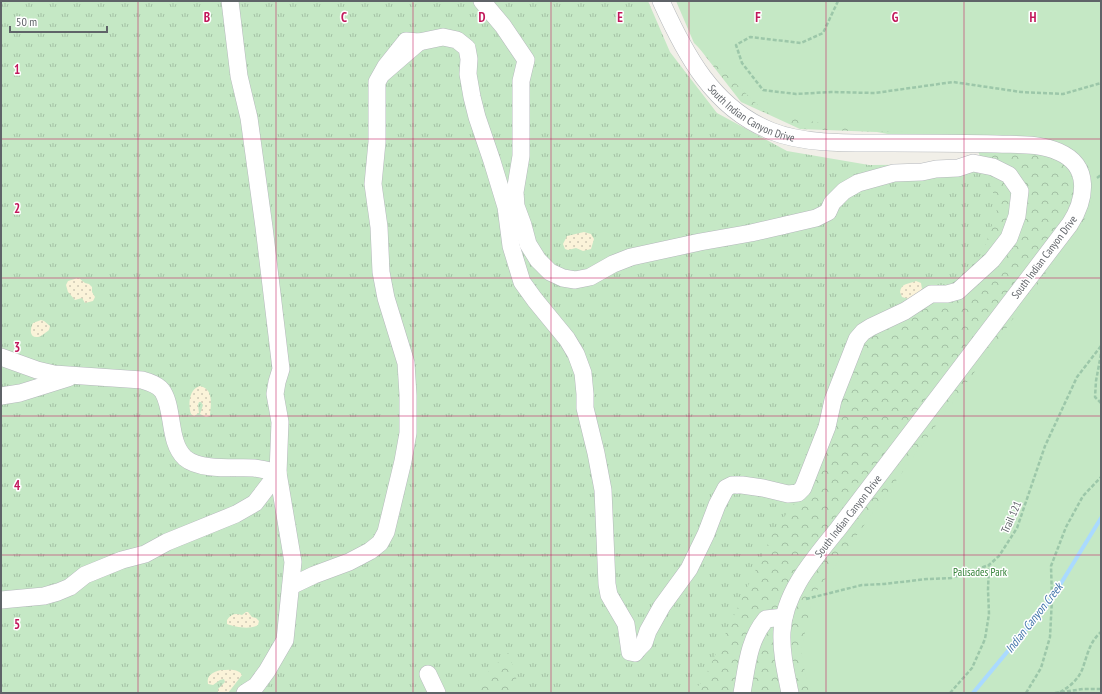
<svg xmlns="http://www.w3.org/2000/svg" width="1102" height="694" font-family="'PT Sans Narrow',sans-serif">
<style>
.grass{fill:url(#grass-tufts)}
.forest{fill:url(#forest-crowns)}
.sand{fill:url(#sand-dots)}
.park{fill:#c5e8c5}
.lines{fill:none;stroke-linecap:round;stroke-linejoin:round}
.stream{stroke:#aadaff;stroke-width:4}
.minor-casing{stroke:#b5b8bc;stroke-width:18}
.path{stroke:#9cc7a9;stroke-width:2.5;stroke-dasharray:4 2;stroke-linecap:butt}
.minor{stroke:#fff;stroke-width:17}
.grid{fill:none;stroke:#c2185b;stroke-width:1;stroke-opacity:0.55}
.labels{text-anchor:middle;stroke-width:3;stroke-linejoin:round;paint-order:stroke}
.street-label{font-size:11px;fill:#5f6368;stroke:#fff}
.park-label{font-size:11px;fill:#348238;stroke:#fff}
.water-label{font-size:12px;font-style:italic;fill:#4174aa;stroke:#fff}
.grid-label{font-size:13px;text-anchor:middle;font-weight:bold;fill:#c2185b;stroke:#fff;stroke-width:3;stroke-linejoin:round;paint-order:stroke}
</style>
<defs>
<pattern id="grass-tufts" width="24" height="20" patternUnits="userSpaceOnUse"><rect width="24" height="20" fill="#c5e8c5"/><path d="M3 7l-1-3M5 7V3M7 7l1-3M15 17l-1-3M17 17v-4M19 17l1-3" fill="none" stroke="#a3c0a4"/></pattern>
<pattern id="forest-crowns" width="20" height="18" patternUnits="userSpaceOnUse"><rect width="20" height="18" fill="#c5e8c5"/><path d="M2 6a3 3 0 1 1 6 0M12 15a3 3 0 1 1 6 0" fill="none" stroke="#a3c0a4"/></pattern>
<pattern id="sand-dots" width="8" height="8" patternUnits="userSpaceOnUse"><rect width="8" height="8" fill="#fbf3d9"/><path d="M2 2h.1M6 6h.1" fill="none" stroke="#cec8b4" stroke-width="1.8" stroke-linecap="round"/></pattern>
</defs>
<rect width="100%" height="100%" fill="#f1efe8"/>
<path class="grass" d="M 1,1 L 648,1 L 670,52 L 717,113 L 787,151 L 869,165 L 1019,164 L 1059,167 L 780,693 L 1,693 Z"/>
<g class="forest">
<path d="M 891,1 L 1101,1 L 1101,693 L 691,693 L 703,681 L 776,527 L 819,474 L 841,383 L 867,336 L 938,296 L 983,253 L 998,206 L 978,151 L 877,132 L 800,129 L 741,102 L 696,44 Z"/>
<path d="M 509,652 L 520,693 L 466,693 Z"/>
</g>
<g class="sand">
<path d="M 584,232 L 591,234 L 594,239 L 591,249 L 583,251 L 576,248 L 568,250 L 565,249 L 563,244 L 567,236 Z"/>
<path d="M 78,278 L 80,279 L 85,283 L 89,284 L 92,287 L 92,292 L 95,297 L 93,301 L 85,303 L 82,298 L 75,300 L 68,292 L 66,285 L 68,281 Z"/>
<path d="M 916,281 L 921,283 L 922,289 L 920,294 L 909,299 L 902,297 L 900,292 C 901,283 909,284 916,281 Z"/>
<path d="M 41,320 L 44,321 L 50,326 L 49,330 C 46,332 41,337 38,337 C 29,338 30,329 33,323 Z"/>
<path d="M 200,386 C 214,389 211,405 210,416 L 206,417 L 200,414 L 203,405 L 201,402 L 199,402 L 198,405 L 199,413 L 194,416 L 191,414 C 188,404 189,389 200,386 Z"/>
<path d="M 246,612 L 248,612 L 252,617 L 256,618 L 259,621 L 258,625 C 250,630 235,627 227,624 L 227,620 C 231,614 235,613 242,615 Z"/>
<path d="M 221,670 C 228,670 238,668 242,675 L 228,693 L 218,692 L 218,689 L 225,682 L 224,679 L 220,680 L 213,685 L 208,684 C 206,675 213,672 221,670 Z"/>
</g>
<path class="park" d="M 676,1 L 1101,1 L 1101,693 L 809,693 L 801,651 L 813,596 L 1092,209 L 1088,156 L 1040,135 L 860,131 L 765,112 L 694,43 Z"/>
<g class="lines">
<path class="stream" d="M 973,693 L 1052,598 L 1101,518"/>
<g class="minor-casing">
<g id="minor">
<path d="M 482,1 L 503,26 L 526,60 L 521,81 L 521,156 L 515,192 L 516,206 L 523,225 L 528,244 L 538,260 L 550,272 L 563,278 L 575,280 L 590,277 L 613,264 L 631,257 L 700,242 L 751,233 L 816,218 L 828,212 L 832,203 L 844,191 L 858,183 L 894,173 L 922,172 L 936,169 L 958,168 L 973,163 L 993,167 L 1009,175 L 1020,191 L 1017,216 L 1009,238 L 992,260 L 958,291 L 947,294 L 931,294 L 905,311 L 871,327 L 863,332 L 857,339 L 833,400 L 827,427 L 803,488 L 798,493 L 788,494 L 763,488 L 742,485 L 732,485 L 726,488 L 717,505 L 706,534 L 689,569 L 662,606 L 648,631 L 644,643 L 638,649"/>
<path id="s1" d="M 661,1 C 685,54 713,108 771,131 C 806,145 853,143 891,143 C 926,143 961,143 997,144 C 1017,145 1040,143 1059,152 C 1091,166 1086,199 1070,224 L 838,529 C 814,559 784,592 782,632 C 781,653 786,673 790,693"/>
<path d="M 419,42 L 443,37 L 457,40 L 467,48 L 469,59 L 468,74 L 472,97 L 477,117 L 492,161 L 506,207 L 511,246 L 522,282 L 535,300 L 567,339 L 576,354 L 583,373 L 585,394 L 585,408 L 596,453 L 603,490 L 607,584 L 609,595 L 626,624 L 630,652 L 635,653 L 638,649 L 635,648"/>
<path d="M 1,357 L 37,370 L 54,374 L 142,380 C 149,382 159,385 163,392 C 174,410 168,442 185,458 C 200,471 236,467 254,468 C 262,469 270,471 278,473 L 293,562 L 285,640 L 267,671 L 256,686 L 245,693"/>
<path d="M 1,396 L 20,393 L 68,378"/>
<path d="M 291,586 L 314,575 L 349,562 L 370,551 L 380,543 L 386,532 L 403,461 L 408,433 L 408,395 L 406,363 L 386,298 L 381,272 L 379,227 L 373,184 L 377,142 L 377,82 L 386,66 L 406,41 L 419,42 L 382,74"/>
<path d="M 1,600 L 44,596 L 58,592 L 70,587 L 85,575 L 122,560 L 145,554 L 167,542 L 236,514 L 255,503 L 278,473 L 280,422 L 275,394 L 277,382 L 281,369 L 264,227 L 249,118 L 239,76 L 230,1"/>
<path d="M 428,674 L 437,693"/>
<path d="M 742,693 C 747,666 748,641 766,619 L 784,617"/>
</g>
</g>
<g class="path">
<path d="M 838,1 L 823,33 L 801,43 L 750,37 L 736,45 L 742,63 L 763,90 L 796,94 L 831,92 L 875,93 L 953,82 L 1021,92 L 1063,94 L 1101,83"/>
<path d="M 1097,178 L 1101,175"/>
<path d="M 1101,354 L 1096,381 L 1095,397 L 1101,403"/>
<path d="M 806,599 L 862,585 L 884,584 L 927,579 L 951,578 L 989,565"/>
<path d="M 1060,692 C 1069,687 1077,681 1082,670 C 1087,657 1089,642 1101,632"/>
<path d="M 950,693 L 972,668 L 985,639 L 989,614 L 988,590 L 989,565 L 999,556 L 1017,528 L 1045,446 L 1077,377 L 1101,346"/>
<path d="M 1026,693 L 1041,668 L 1050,637 L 1052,598 L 1051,566 L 1066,527 L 1083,496 L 1101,477"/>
<path d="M 1055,693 L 1083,689 L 1101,689"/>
</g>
<use href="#minor" class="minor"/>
</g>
<path class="grid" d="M 138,1 L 138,693M 276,1 L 276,693M 413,1 L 413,693M 551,1 L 551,693M 689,1 L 689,693M 826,1 L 826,693M 964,1 L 964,693M 1,139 L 1101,139M 1,278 L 1101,278M 1,416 L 1101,416M 1,555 L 1101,555"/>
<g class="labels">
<g class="street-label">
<text dy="4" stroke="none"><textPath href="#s1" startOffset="149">South Indian Canyon Drive</textPath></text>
<text transform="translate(1044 257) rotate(-53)" y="4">South Indian Canyon Drive</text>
<text transform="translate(848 516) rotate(-52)" y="4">South Indian Canyon Drive</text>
<text transform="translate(1011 517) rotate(-66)" y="4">Trail 121</text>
</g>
<g class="park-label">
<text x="980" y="576">Palisades Park</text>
</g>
<g class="water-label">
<text transform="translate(1034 618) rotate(-52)" y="4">Indian Canyon Creek</text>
</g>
</g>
<g class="grid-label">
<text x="207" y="22">B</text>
<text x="344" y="22">C</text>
<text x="482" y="22">D</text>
<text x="620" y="22">E</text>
<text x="758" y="22">F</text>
<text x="895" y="22">G</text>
<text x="1033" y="22">H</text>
<text x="17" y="74">1</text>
<text x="17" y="213">2</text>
<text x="17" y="352">3</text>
<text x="17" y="490">4</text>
<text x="17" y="629">5</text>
</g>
<rect width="1102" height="694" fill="none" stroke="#5f6368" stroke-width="4"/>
<path d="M10 26v6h97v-6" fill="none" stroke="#5f6368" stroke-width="2"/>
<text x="16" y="26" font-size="12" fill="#5f6368" stroke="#ffffff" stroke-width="3" paint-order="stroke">50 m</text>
</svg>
